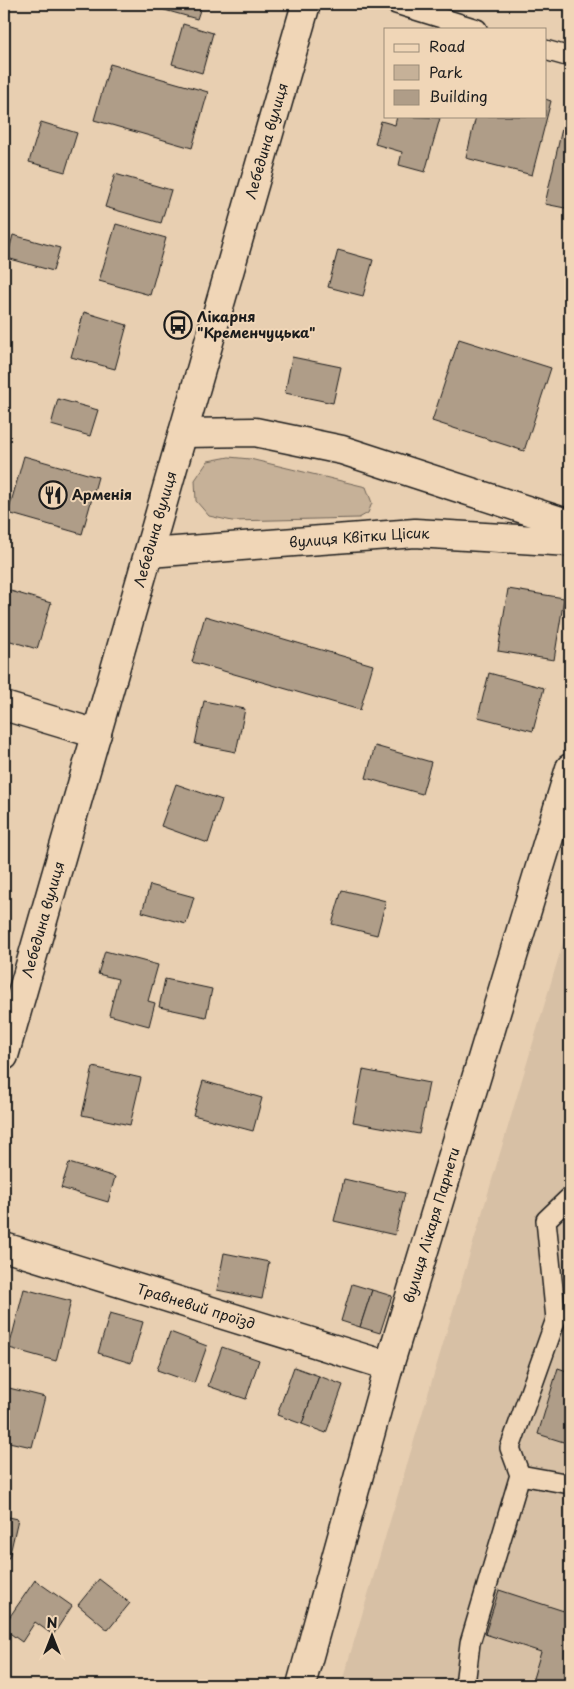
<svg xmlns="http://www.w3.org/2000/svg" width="574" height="1689" font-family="'Playpen Sans',sans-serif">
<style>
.built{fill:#d7c0a5}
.green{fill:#c6b198;stroke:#71665a}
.building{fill:#af9d88;stroke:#1c1c1c}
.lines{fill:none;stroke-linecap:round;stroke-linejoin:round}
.lane-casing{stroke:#1c1c1c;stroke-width:22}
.street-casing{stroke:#1c1c1c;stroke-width:31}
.lane{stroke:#f0d6b7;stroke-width:19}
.street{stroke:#f0d6b7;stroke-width:28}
.labels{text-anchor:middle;stroke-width:4;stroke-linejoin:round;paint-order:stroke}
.street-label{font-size:14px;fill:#1c1c1c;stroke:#f0d6b7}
.poi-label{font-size:14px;font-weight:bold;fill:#1c1c1c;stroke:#f0d6b7;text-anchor:start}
</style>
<rect width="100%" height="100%" fill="#e8cfb1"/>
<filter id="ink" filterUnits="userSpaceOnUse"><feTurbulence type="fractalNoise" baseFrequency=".02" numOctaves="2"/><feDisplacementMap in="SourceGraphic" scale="10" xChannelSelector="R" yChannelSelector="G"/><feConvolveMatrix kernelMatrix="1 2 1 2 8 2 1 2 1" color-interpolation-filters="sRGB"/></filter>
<g filter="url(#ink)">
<path class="built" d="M 570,919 L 570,1685 L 341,1685 Z"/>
<path class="green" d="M 229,457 L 250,459 L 366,487 L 372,503 L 368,513 L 359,518 L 232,521 L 209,516 L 196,501 L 195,480 L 208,461 Z"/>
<g class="building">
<path d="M 143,4 L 202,4 L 197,19 Z"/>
<path d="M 183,24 L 213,33 L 202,73 L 172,64 Z"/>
<path d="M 110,64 L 208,92 L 192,148 L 94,120 Z"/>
<path d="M 545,99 L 551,101 L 532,175 L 466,158 L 476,116 L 545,116 Z"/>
<path d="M 397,116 L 440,118 L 425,172 L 399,165 L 402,152 L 375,144 L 381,121 L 395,125 Z"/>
<path d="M 41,122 L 77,133 L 65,172 L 29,162 Z"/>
<path d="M 563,124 L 570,126 L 570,209 L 545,204 Z"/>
<path d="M 115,174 L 171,190 L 161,223 L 105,207 Z"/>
<path d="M 116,224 L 166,238 L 150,295 L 99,281 Z"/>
<path d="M 13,235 L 60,248 L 53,271 L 7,258 Z"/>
<path d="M 338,250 L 373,260 L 363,296 L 328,287 Z"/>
<path d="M 84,312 L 127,325 L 115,369 L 71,357 Z"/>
<path d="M 459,339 L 551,368 L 524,451 L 432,421 Z"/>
<path d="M 292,357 L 341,367 L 333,403 L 285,393 Z"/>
<path d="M 58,399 L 98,410 L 90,436 L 51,425 Z"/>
<path d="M 24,456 L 98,477 L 82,534 L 8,513 Z"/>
<path d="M 4,589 L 51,603 L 37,649 L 4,639 Z"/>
<path d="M 508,589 L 564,598 L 554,660 L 498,651 Z"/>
<path d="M 205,616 L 373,665 L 360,710 L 192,662 Z"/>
<path d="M 489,673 L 544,688 L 533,731 L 478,717 Z"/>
<path d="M 204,701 L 245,709 L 236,752 L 195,744 Z"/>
<path d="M 375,746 L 431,762 L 422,794 L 366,778 Z"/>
<path d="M 176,784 L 222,800 L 208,843 L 161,826 Z"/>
<path d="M 150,885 L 194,897 L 186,924 L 142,912 Z"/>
<path d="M 342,890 L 386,901 L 377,935 L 332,924 Z"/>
<path d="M 105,951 L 158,965 L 148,1001 L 155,1003 L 149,1026 L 109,1015 L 118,979 L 98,974 Z"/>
<path d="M 165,979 L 212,989 L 206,1017 L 159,1007 Z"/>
<path d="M 93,1067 L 141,1078 L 130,1125 L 82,1115 Z"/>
<path d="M 363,1070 L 429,1083 L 419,1134 L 353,1122 Z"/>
<path d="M 203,1081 L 262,1098 L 253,1131 L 193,1115 Z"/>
<path d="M 69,1163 L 115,1177 L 108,1202 L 61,1188 Z"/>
<path d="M 344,1179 L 405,1193 L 395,1235 L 334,1221 Z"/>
<path d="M 224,1253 L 269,1262 L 262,1299 L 217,1290 Z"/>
<path d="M 352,1284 L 372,1290 L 360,1327 L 341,1321 Z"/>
<path d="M 24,1289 L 71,1301 L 56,1361 L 9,1348 Z"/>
<path d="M 372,1290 L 392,1296 L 380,1333 L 360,1327 Z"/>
<path d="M 110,1313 L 143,1322 L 131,1363 L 98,1353 Z"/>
<path d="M 170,1332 L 207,1346 L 194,1383 L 157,1370 Z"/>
<path d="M 222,1347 L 259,1360 L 246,1399 L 208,1386 Z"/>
<path d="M 294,1367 L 319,1376 L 302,1424 L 277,1415 Z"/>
<path d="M 558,1368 L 570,1372 L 570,1444 L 538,1434 Z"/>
<path d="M 319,1376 L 343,1385 L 326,1433 L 302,1424 Z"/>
<path d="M 5,1387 L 45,1397 L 32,1447 L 4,1441 Z"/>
<path d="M 4,1516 L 18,1519 L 9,1558 L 4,1557 Z"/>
<path d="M 99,1579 L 130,1603 L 108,1630 L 78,1605 Z"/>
<path d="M 35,1580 L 72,1606 L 53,1635 L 35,1622 L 22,1642 L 4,1629 L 4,1625 Z"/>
<path d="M 499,1590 L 570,1613 L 570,1685 L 531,1685 L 541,1652 L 485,1634 Z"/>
</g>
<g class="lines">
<g class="lane-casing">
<g id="lane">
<path d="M 396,4 L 477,29"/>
<path d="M 545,50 L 570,57"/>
<path d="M 520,1475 L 570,1484"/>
<path d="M 465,1685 L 470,1643 L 520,1475 L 510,1448 L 556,1319 L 546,1220 L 570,1197"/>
</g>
</g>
<g class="street-casing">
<g id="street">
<path d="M 183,433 L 255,432 L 342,450 L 570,524"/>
<path id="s1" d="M 149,553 L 415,533 L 570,542"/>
<path d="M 4,706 L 97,734"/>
<path id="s2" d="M 4,1056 L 306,4"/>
<path id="s3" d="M 4,1247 L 389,1366"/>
<path id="s4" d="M 301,1685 L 389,1366 L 570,768"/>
</g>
</g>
<use href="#lane" class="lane"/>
<use href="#street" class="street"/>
</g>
</g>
<defs>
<g id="bus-ring" transform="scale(1.4375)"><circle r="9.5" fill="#f0d6b7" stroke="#1c1c1c" stroke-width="1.5"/><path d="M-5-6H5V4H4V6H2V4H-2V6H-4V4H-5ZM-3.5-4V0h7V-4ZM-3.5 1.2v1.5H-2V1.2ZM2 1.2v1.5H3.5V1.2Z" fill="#1c1c1c"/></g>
<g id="restaurant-ring" transform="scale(1.4375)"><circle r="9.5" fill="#f0d6b7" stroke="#1c1c1c" stroke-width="1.5"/><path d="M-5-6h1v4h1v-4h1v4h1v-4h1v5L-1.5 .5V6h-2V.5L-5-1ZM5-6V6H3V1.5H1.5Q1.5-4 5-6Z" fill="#1c1c1c"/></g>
</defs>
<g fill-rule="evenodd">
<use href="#bus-ring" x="178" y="325"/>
<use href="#restaurant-ring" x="53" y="495"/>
</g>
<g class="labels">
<g class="street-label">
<text dy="5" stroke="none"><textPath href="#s2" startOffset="952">Лебедина вулиця</textPath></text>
<text dy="5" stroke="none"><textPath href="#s2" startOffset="548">Лебедина вулиця</textPath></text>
<text dy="5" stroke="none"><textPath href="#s1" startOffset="211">вулиця Квітки Цісик</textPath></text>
<text dy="5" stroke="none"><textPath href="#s2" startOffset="142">Лебедина вулиця</textPath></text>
<text dy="5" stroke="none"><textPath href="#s4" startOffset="478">вулиця Лікаря Парнети</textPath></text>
<text dy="5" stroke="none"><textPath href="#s3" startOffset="201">Травневий проїзд</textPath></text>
</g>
<g class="poi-label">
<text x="197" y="322">Лікарня<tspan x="197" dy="16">"Кременчуцька"</tspan></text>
<text x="72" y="500">Арменія</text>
</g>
</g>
<rect width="574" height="1689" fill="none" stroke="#f0d6b7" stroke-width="20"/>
<rect x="10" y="10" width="554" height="1669" fill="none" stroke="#1c1c1c" stroke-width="2" filter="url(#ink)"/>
<rect x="384" y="28" width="162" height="90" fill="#f0d6b7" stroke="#9b8c79"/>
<rect x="394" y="44" width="25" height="8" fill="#f0d6b7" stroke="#9b8c79"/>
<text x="429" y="52" font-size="15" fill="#1c1c1c">Road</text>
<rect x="394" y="65" width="25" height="15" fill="#c6b198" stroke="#9b8c79"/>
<text x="429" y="78" font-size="15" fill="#1c1c1c">Park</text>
<rect x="394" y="90" width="25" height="15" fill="#af9d88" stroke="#9b8c79"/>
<text x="429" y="102" font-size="15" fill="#1c1c1c">Building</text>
<g transform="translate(52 1636)" stroke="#f0d6b7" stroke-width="4" paint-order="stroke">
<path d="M0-4L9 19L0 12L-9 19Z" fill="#1c1c1c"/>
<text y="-8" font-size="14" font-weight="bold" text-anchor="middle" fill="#1c1c1c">N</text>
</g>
</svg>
